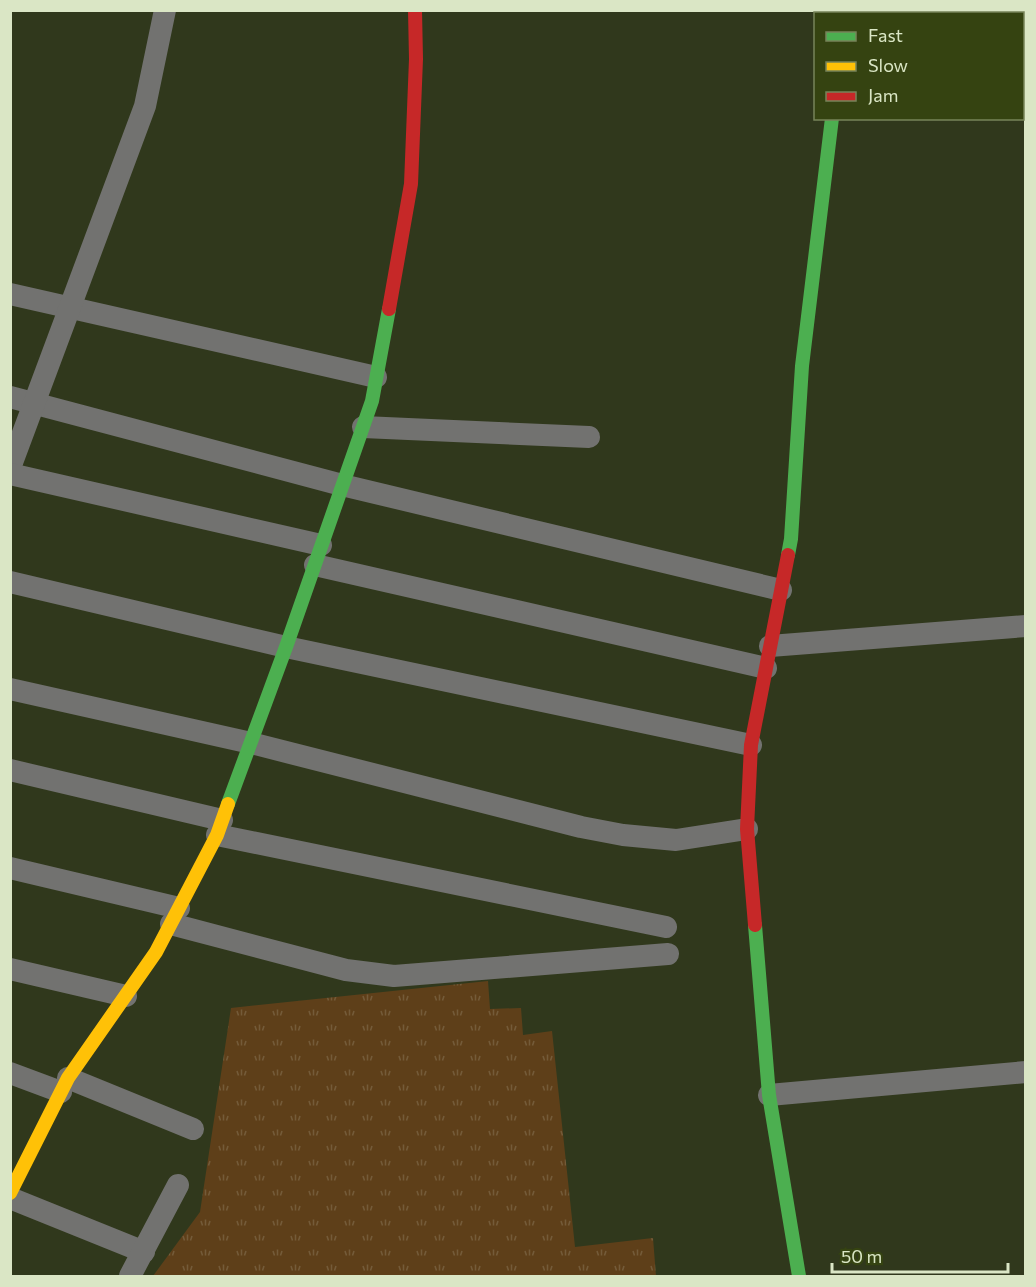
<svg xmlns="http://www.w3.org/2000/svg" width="1036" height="1287" font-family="Commissioner,sans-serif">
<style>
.grass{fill:url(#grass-tufts)}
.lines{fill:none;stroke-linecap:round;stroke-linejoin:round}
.street{stroke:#727270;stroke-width:22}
.fast{stroke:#4caf50;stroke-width:14}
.slow{stroke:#ffc107;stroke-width:14}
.jam{stroke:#c62828;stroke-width:14}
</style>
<defs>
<pattern id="grass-tufts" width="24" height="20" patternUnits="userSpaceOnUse" patternTransform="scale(1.5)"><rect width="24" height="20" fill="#5e3f19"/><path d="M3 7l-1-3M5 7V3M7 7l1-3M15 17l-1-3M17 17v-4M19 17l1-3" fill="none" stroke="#745b39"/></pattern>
</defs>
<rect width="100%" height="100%" fill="#30381c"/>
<path class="grass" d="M 488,981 L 490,1009 L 521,1008 L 523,1035 L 552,1031 L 575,1247 L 653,1238 L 656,1276 L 153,1276 L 200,1212 L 231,1008 Z"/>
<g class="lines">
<g class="street">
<path d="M 852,14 L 852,10"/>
<path d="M 1022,68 L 1026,66"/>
<path d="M 10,294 L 376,377"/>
<path d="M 10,397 L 342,485 L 781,590"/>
<path d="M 363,427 L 589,437"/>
<path d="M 10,468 L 145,106 L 165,10"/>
<path d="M 10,474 L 321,545"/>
<path d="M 315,565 L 766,668"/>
<path d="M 10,582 L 286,647 L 751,745"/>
<path d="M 770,646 L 1026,626"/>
<path d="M 10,689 L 251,743 L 581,827 L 623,835 L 676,840 L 747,829"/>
<path d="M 10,770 L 222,820"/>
<path d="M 217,835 L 666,927"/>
<path d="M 10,868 L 179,908"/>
<path d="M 171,924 L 346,970 L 394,976 L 668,954"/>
<path d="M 10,969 L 126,996"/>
<path d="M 10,1073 L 61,1092"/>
<path d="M 68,1078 L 193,1129"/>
<path d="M 769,1095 L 1026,1072"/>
<path d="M 10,1198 L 144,1252"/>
<path d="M 130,1276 L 178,1185"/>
</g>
<g class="fast">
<path d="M 788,555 L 791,539 L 802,366 L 832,118"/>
<path d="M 228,804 L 286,647 L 372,401 L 389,309"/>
<path d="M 755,925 L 769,1095 L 799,1276"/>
</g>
<path class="slow" d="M 10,1193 L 68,1078 L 156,952 L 217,835 L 228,804"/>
<g class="jam">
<path d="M 389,309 L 411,184 L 416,59 L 415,10"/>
<path d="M 755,925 L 747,829 L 751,745 L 788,555"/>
</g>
</g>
<rect width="1036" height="1287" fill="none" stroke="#dae6c5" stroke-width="24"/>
<rect x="814" y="12" width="210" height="108" fill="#354311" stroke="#778459" stroke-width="1.5"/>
<rect x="826" y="32" width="30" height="9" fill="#4caf50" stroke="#778459" stroke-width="1.5"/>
<text x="868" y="42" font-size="18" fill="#dae6c5">Fast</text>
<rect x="826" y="62" width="30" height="9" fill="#ffc107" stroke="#778459" stroke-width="1.5"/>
<text x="868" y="72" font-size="18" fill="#dae6c5">Slow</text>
<rect x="826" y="92" width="30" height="9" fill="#c62828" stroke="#778459" stroke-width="1.5"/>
<text x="868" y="102" font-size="18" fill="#dae6c5">Jam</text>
<path d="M832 1263v9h176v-9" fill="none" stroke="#dae6c5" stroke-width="3"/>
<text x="841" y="1263" font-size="18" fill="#dae6c5" stroke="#354311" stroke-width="4.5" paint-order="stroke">50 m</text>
</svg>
